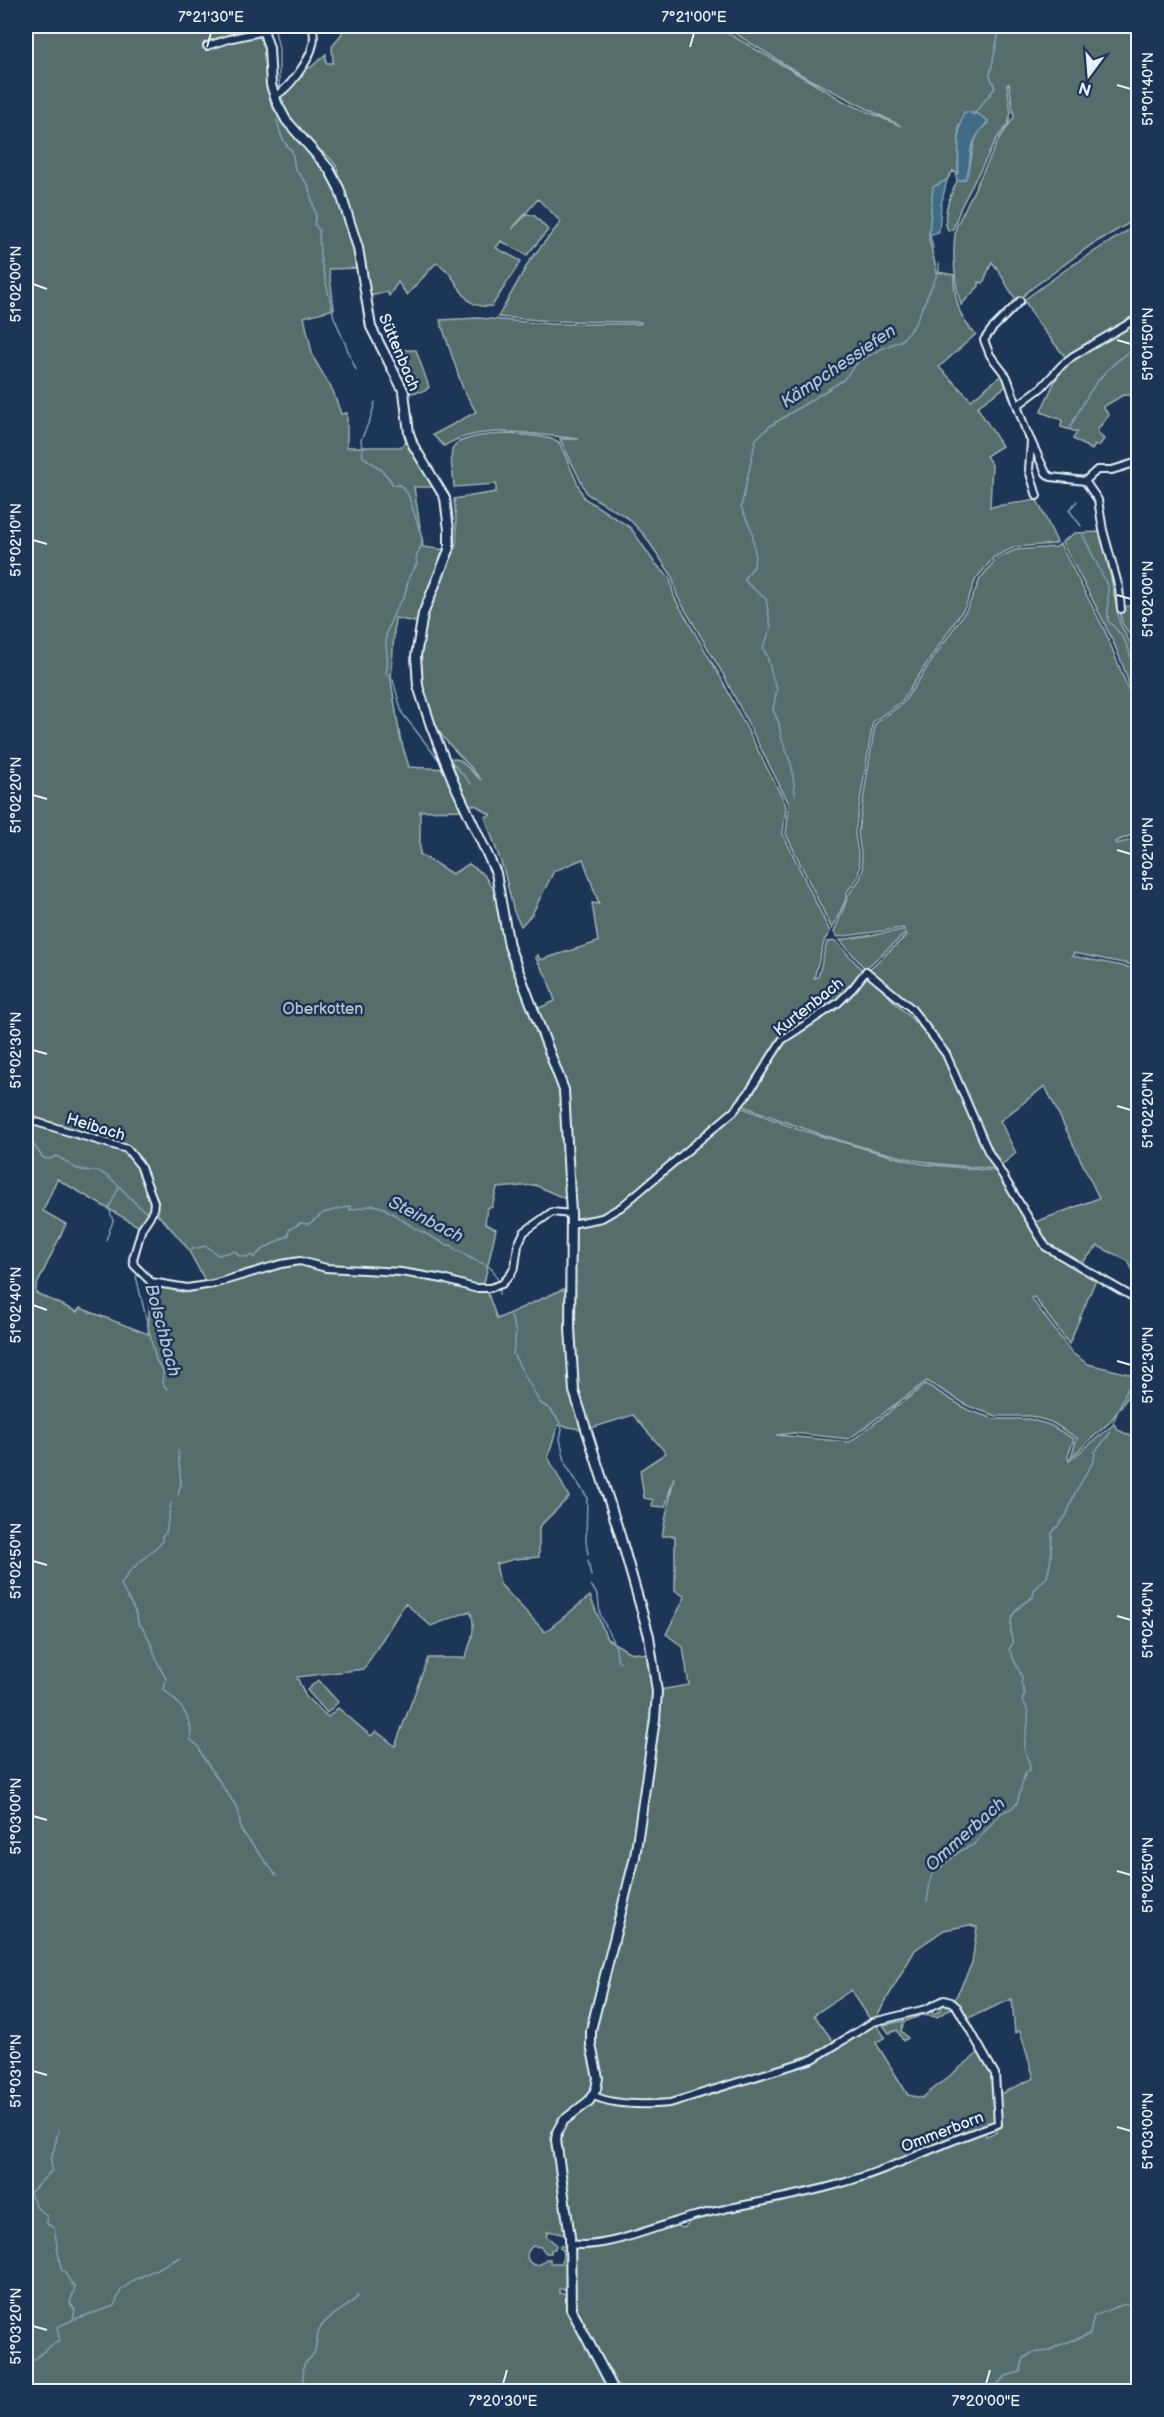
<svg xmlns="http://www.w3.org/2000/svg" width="1164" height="2417" font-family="'Balsamiq Sans',sans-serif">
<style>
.green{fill:#546e6c;stroke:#9eb0b2;stroke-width:1.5;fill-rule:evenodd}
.water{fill:#416c87;stroke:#84a1b4;stroke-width:1.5}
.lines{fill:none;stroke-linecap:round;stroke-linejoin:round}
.stream{stroke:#84a1b4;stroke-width:1.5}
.minor-casing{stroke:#e8f1f8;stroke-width:10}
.tertiary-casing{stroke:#e8f1f8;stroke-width:12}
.minor{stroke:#1d3557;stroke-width:6}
.tertiary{stroke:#1d3557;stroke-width:8}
.ticks{fill:none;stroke:#e8f1f8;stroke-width:2}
.labels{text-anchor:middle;stroke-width:5;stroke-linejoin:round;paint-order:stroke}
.street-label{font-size:16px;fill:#e8f1f8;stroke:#1d3557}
.park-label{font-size:16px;fill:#b4c3c7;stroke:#1d3557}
.water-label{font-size:18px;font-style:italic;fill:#aec2d0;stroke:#1d3557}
.neatline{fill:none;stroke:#e8f1f8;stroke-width:2}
.ticks-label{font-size:15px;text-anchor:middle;fill:#e8f1f8}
</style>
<rect width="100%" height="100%" fill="#1d3557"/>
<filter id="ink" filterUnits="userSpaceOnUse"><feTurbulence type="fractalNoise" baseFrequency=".0167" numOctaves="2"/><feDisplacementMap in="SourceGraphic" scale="12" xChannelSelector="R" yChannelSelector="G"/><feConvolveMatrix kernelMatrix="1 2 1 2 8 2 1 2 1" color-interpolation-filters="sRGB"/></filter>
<g filter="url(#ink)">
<g class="green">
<path d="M 26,26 L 257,26 L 267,48 L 274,104 L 285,122 L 316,156 L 339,188 L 361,268 L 329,269 L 334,309 L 304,317 L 313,357 L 333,391 L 341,414 L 347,413 L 347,447 L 400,447 L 410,438 L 415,453 L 438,487 L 414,487 L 423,547 L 448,550 L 426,599 L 420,623 L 395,618 L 391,680 L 400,737 L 409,767 L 446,769 L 464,810 L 420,811 L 420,854 L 452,874 L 469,864 L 484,875 L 491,886 L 499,886 L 505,937 L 561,1084 L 568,1161 L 572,1149 L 568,1089 L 537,1009 L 555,1001 L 547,977 L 535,957 L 538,955 L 540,960 L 598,942 L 592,903 L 599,904 L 583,859 L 554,871 L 532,914 L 521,926 L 514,912 L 504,871 L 485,817 L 491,815 L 477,806 L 465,803 L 446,757 L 460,760 L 481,780 C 466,759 443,743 432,719 C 415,681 417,633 433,594 C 439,579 449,564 455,549 C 459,539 455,511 454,499 L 496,492 L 496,484 L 454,487 C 454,476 448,454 454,446 C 467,430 543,432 559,442 L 584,498 L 631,528 L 654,562 L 670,578 L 674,597 L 720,676 L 786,805 L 783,834 L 830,932 L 825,939 L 814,978 L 818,977 L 827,942 L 836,941 L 863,971 L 852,987 L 837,1000 L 783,1036 L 737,1105 L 702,1138 L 741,1107 L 797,1129 L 894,1157 L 923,1164 L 996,1171 L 1007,1184 L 1045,1248 L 1096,1279 L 1069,1344 L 1034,1297 L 1031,1298 L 1072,1353 L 1088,1364 L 1138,1376 L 1138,1383 L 1109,1423 L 1071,1457 L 1077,1438 L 1051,1422 L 1030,1416 L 996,1416 L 968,1406 L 927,1381 L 849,1439 L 793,1433 L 776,1435 L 850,1442 L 926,1384 L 968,1410 L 995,1419 L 1029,1419 L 1050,1425 L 1074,1439 L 1068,1456 L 1069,1461 L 1114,1424 L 1118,1430 L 1135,1438 L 1138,1437 L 1138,2391 L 618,2391 L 575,2312 L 574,2249 L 624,2240 L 671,2224 L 684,2228 L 692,2219 L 746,2205 L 806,2196 L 856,2180 L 984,2130 L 986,2136 L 997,2132 L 998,2125 L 913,2153 L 868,2174 L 803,2193 L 693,2215 L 611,2239 L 578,2243 L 574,2241 L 573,2238 L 559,2134 C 567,2117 584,2111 593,2096 C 584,2103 571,2109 563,2118 C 546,2140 562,2198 567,2224 L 566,2235 L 548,2231 L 546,2236 L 556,2244 L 555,2249 L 551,2250 L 551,2253 L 546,2253 L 541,2247 L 533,2246 C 518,2257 535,2274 546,2259 L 550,2259 L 550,2263 L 562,2263 L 563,2250 L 560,2248 L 560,2245 L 567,2247 L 568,2279 L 566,2289 L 559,2289 L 559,2293 L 567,2293 L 571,2316 L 613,2391 L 26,2391 ZM 57,1179 L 143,1229 L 155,1211 L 186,1246 L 207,1284 L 190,1287 L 151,1281 L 148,1334 L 80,1308 L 77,1312 L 36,1293 L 36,1287 L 66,1224 L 43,1211 ZM 535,1185 L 570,1201 L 574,1267 L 575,1330 L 571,1339 L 571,1352 L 569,1337 L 570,1286 L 497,1319 L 484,1283 L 496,1229 L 485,1224 L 487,1208 L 492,1207 L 497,1188 ZM 633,1415 L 666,1453 L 640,1470 L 644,1498 L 653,1500 L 652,1506 L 665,1507 L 674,1477 L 662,1536 L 675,1536 L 675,1590 L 685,1597 L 666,1634 L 683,1647 L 689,1685 L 660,1690 L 660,1710 L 638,1857 L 622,1926 L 595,2020 L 593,2045 L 600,2090 L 596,2082 L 589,2034 L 595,2004 L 634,1857 L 640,1823 L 655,1699 L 652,1655 L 629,1652 L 607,1639 L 590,1596 L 545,1632 L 500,1584 L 496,1564 L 515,1559 L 539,1557 L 539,1527 L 569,1497 L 548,1457 L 558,1425 L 585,1430 ZM 405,1603 L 431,1626 L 470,1611 C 477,1627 471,1643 465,1658 L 428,1658 L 395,1746 L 376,1731 L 371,1736 L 338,1708 L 328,1717 L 306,1697 L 297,1677 L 364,1669 ZM 970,1925 L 977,1927 L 972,1963 L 955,1999 L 966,2019 L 1012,1999 L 1015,2033 L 1020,2031 L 1034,2078 L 998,2095 L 997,2073 L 982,2050 L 922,2098 L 908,2095 L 876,2043 L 885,2037 L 874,2021 L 915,1950 L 944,1930 ZM 851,1990 L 872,2022 L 836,2045 L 814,2015 Z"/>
<path d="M 347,26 L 716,26 L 847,103 L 901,126 L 805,77 L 723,26 L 1138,26 L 1138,218 L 1091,245 L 1027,292 L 1018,302 C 1006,288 1004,276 992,262 L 983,283 L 979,282 L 979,286 L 961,305 C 954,283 952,249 956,227 L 998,141 L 1014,117 L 1009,84 L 1007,85 L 1011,113 L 1008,124 L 996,140 L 961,207 L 953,229 L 948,231 C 941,216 950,196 957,181 L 965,179 C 975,160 968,138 987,124 L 959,125 L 958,174 L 953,171 L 947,180 L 933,187 L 929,239 L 937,272 L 954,275 C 954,297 959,320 976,334 L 939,367 L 971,400 L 1003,374 L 1009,384 L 977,407 L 1002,446 L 986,456 L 992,465 L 990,507 L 1037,500 L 1057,542 L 1054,544 L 1015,547 L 994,557 L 976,579 L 965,607 L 901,702 L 873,722 L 855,833 L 860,867 L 858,877 L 847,892 L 846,899 L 832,929 L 786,834 L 789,804 L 723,674 L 677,596 L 672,576 L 645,536 L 628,518 L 587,494 L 560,439 L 579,439 C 537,435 482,422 444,446 L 433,435 L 476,412 L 463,389 L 440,320 L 478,318 L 551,324 L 640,324 L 641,322 L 552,321 L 498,317 L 530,260 L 561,222 L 538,199 L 512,229 L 527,214 L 535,216 L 548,230 L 527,255 L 501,241 L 496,248 L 521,261 L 492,306 C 458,311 462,275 436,263 L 407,295 L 398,282 L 389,296 L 387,292 L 370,296 L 354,221 L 336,173 L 338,170 C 334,158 320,152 312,143 C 298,131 286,114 280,97 L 301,71 L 311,67 L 326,54 L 326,63 L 333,63 L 332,47 Z"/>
<path d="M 1138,224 L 1138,314 L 1082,346 L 1066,358 L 1038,323 L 1024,300 L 1068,268 Z"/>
<path d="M 1138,321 L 1138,396 L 1123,395 L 1103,407 L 1109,415 L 1098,429 L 1098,433 L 1104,439 L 1099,446 L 1095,445 L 1092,450 L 1073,439 L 1077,432 L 1061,427 L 1062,420 L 1041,412 L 1042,408 C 1048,397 1053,384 1059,374 C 1073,353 1116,331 1138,321 Z"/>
<path d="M 401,350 L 416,350 L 429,387 L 425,391 L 411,393 L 396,358 L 397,353 Z"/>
<path d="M 1102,532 L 1120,624 L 1138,657 L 1138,729 C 1132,663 1092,601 1062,542 L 1075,533 Z"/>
<path d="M 1060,544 L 1105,631 L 1134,704 L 1138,740 L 1137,833 L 1115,842 L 1116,844 L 1138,838 L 1138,966 L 1074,953 L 1072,956 L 1138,969 L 1138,1274 L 1133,1271 L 1128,1261 L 1098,1246 L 1082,1263 L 1097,1276 L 1046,1245 L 1033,1223 L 1099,1198 L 1045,1086 L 1000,1121 L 1016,1153 L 998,1168 L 943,1044 L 918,1013 L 867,971 L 907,935 L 906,933 L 865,969 L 840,940 L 904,930 L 903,928 L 838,937 L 834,932 L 849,894 L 860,879 L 863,869 L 858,833 L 875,724 L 903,703 L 967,609 L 980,579 L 996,559 L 1015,550 L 1056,547 Z"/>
<path d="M 1116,587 L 1121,607 L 1138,605 L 1138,648 L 1122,623 Z"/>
<path d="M 865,973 L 923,1030 L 941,1052 L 994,1169 C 970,1166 944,1166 920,1161 C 860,1149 801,1129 744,1106 L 745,1102 L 784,1042 L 802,1028 L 843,1004 Z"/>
<path d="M 318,1680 L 338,1702 L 327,1713 L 307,1690 Z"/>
<path d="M 948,2003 L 953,2007 L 937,2017 L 922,2015 L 904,2022 L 901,2031 L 908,2038 L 903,2041 L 897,2030 L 889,2033 L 883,2025 L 903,2021 L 906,2017 L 930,2011 L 934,2014 L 941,2010 L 942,2004 Z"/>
</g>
<g class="water">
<path d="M 964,112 L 978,114 L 988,121 C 980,132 976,134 971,150 C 969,160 971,169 965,179 L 957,181 L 956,175 L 958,173 C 960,153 956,131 964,112 Z"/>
<path d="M 947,180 L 941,205 L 939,232 L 929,235 L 933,187 Z"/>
</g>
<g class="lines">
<g class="stream">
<path d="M 274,26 L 279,49 L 279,88"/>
<path d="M 26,31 L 34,26"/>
<path d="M 282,99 L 284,102"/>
<path d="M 973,115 L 995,88 L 990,75 L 1000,26"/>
<path d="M 277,120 C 280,133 282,142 292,151 L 295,169 L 308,185 L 316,216 L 314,224 L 319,230 L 320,257 L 334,317 L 356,370"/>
<path d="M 930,235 L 933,248"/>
<path d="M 375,402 L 371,417 L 361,440 L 363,457 C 375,464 387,473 393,485 L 400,485 L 408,494 L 423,541 L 416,558 L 417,564 L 409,577 L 404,598 C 397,603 386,630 386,639 C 385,652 390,658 386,673 L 393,680 L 402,713 L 438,759"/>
<path d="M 1070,428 C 1088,392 1101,368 1138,347"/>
<path d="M 1077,501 L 1069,510 L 1081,526"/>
<path d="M 1083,535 L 1108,587 L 1108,621 C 1117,629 1124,637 1128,648 C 1134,661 1128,668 1138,680"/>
<path d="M 450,760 L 471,784"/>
<path d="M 795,794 L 792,767 L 781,736 L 779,723 L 773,710 L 777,688 C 769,675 772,662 763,648 L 771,628 L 766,599 L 749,585 L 744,578 L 754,567 L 755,553 L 752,531 L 741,507 L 756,439 L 770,426 L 843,380 L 859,361 L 879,350 L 902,340 L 915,324 L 939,270 L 939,263"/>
<path d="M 26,1141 L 34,1145 L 43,1158 L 50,1159 L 56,1156 C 64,1159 69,1165 76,1168 C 83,1172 93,1169 100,1172 C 119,1181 130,1201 146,1212"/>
<path d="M 156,1215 L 166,1222 L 189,1250 L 206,1246 L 218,1255 L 235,1251 L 239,1256 L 247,1257 L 251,1255 L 254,1258 C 259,1249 279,1241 289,1235 L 289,1230 L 300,1223 L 309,1224 L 323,1213 L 350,1206 L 350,1210 L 374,1205 L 384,1208 L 413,1227 L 447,1245 L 452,1245 L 455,1250 C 463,1250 462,1254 468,1257 C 481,1264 494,1264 498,1281"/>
<path d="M 106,1240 L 113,1221 L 109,1208 L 119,1187"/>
<path d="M 136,1276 L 156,1360 L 163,1371 L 162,1383 L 167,1389"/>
<path d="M 499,1290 L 499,1295"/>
<path d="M 511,1316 L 516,1332 L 513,1354 L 540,1403 L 550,1409 L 559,1421 L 562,1429 L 560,1439 L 566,1465 L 587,1497 L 586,1541 L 588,1554"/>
<path d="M 1113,1423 L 1126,1391 L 1133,1380"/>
<path d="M 178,1495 L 181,1483 L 178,1451"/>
<path d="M 171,1503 L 166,1533 L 162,1536 L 162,1542 L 130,1571 L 121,1584 C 126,1599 137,1608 138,1623 C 154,1638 153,1661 166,1678 L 164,1690 C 177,1700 195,1720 190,1739 L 198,1746 L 203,1757 L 238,1809 L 241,1830 L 276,1875"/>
<path d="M 588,1560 L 591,1576"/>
<path d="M 591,1585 L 598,1596 L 600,1614 L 616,1648 L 617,1658 L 620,1663"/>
<path d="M 927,1901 L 931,1876 L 960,1851 L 973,1845 L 1001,1813 L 1012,1808 L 1017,1803 L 1025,1774 L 1030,1769 C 1030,1762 1026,1757 1025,1751 C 1022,1735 1036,1717 1022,1700 L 1025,1694 L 1021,1683 L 1022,1677 L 1009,1649 L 1013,1644 C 1007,1619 1011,1610 1033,1597 L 1034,1590 L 1047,1577 L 1051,1558 L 1052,1533 L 1066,1516 L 1075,1493 L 1094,1460 L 1095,1452 L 1111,1432"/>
<path d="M 26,2186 L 37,2208 L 47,2216 L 47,2224 L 54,2228 L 61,2269 C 68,2274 69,2282 75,2288 L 70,2303 L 75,2310 L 73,2320 L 57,2327 L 60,2341 C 46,2346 38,2358 26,2366"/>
<path d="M 30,2193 L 52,2170 L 51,2160 L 59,2129"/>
<path d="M 75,2319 L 114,2306 L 121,2290 L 134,2280 L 181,2257"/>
<path d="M 302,2392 L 304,2364 C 323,2349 312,2342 321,2327 C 330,2313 348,2309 358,2296"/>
<path d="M 989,2392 L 1006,2376 L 1020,2372 L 1024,2358 L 1032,2353 L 1049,2351 L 1057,2346 L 1090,2334 L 1094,2316 C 1110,2310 1120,2303 1138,2303"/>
</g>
<g class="minor-casing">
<g id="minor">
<path d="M 207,46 L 232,38 L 265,31"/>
<path d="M 274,96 C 288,91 310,60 313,44 C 315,39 313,31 313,26"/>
<path d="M 1020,301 L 992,329 L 984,340 L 990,355 L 1007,377 L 1025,428 L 1046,473 L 1051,477 L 1085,481 L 1098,500 L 1103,530 L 1119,588 L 1121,609"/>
<path d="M 1018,405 L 1042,387 L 1062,365 L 1073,356 L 1138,318"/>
<path d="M 1031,441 L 1029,470 L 1037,496"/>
<path d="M 1085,481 L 1097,470 L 1112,470 L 1138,462"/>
<path d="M 26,1119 L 127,1149 L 140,1165 L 154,1202 L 153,1211 L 142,1228 L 133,1259 L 134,1265 L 151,1282 L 187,1288 L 213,1284 L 281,1264 L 300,1261 L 326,1268 L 401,1272 L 443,1279 L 474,1288 L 490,1288 L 502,1284 L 511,1274 L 515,1266 L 518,1245 L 524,1232 L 552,1212 L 571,1214"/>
<path d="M 571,1224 L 602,1218 L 621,1207 L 734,1111 L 749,1092 L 782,1040 L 838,1003 L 853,988 L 866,971 L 911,1008 L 946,1054 L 988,1151 L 1046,1247 L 1138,1300"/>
<path d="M 571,2244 C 604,2250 657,2226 690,2217 C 743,2203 797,2198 849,2181 C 900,2166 947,2140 998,2124 L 995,2074 L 957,2007 L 951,2002 L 944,2000 L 926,2009 L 873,2022 L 813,2059 L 670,2103 C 646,2105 616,2106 594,2096"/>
</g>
</g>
<g class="tertiary-casing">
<path id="tertiary" d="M 262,26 L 269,48 L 271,85 L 277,103 L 286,120 L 329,169 L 339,188 L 358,248 L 371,327 L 404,392 L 409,433 L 413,445 L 445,498 L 449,530 L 449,550 L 423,614 L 416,656 L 418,686 L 431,726 L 454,783 L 496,873 L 509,946 L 564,1090 L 571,1214 L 570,1328 L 574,1391 L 620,1535 L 649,1636 L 657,1692 L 655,1719 L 635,1857 L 591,2030 L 591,2045 L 598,2078 L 596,2089 L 589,2101 L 563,2121 L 557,2132 L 556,2140 L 570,2237 L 571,2309 L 615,2392"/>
</g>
<use href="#minor" class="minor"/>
<use href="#tertiary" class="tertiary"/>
</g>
</g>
<path class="ticks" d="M 207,47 L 211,33M 690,47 L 694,33M 1117,85 L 1131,89M 33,284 L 47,289M 1117,340 L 1131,344M 33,540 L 47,544M 1117,595 L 1131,599M 33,795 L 47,799M 1117,850 L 1131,854M 33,1050 L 47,1054M 1117,1106 L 1131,1110M 33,1305 L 47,1310M 1117,1361 L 1131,1365M 33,1561 L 47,1565M 1117,1616 L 1131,1620M 33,1816 L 47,1820M 1117,1871 L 1131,1875M 33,2071 L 47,2075M 1117,2127 L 1131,2131M 33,2326 L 47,2330M 503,2384 L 507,2370M 986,2384 L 990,2370"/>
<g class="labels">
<g class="street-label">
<text transform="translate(400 352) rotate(67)" y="6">Süttenbach</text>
<text transform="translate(808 1006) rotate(-38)" y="6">Kurtenbach</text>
<text transform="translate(96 1126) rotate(17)" y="6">Heibach</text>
<text transform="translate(942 2131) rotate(-21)" y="6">Ommerborn</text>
</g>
<g class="park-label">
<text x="323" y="1014">Oberkotten</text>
</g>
<g class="water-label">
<text transform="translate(838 366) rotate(-34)" y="6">Kämpchessiefen</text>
<text transform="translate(426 1219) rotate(27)" y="6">Steinbach</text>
<text transform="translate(163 1330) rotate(75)" y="6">Bolschbach</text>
<text transform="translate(965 1834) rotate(-42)" y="6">Ommerbach</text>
</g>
</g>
<rect width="1164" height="2417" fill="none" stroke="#1d3557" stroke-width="66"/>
<g transform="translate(1089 75) rotate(196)" stroke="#1d3557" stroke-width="4.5" paint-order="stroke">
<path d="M0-4.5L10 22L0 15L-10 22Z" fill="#e8f1f8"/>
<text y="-9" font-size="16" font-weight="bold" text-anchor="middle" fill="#e8f1f8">N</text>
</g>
<rect x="33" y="33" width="1098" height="2351" class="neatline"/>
<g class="ticks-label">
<text x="211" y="22">7°21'30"E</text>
<text x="694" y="22">7°21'00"E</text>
<text transform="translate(1148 89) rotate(-90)" y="5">51°01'40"N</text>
<text transform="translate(16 284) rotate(-90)" y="5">51°02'00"N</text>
<text transform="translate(1148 344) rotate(-90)" y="5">51°01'50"N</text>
<text transform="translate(16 540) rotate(-90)" y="5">51°02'10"N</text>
<text transform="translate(1148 599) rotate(-90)" y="5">51°02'00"N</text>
<text transform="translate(16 795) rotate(-90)" y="5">51°02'20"N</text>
<text transform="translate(1148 854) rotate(-90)" y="5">51°02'10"N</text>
<text transform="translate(16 1050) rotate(-90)" y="5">51°02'30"N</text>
<text transform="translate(1148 1110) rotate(-90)" y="5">51°02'20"N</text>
<text transform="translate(16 1305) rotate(-90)" y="5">51°02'40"N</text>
<text transform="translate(1148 1365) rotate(-90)" y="5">51°02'30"N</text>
<text transform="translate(16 1561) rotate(-90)" y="5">51°02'50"N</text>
<text transform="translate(1148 1620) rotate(-90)" y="5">51°02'40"N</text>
<text transform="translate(16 1816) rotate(-90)" y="5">51°03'00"N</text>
<text transform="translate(1148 1875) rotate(-90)" y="5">51°02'50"N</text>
<text transform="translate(16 2071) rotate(-90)" y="5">51°03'10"N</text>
<text transform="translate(1148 2131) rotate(-90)" y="5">51°03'00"N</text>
<text transform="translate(16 2326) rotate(-90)" y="5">51°03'20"N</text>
<text x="503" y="2406">7°20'30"E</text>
<text x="986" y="2406">7°20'00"E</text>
</g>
</svg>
